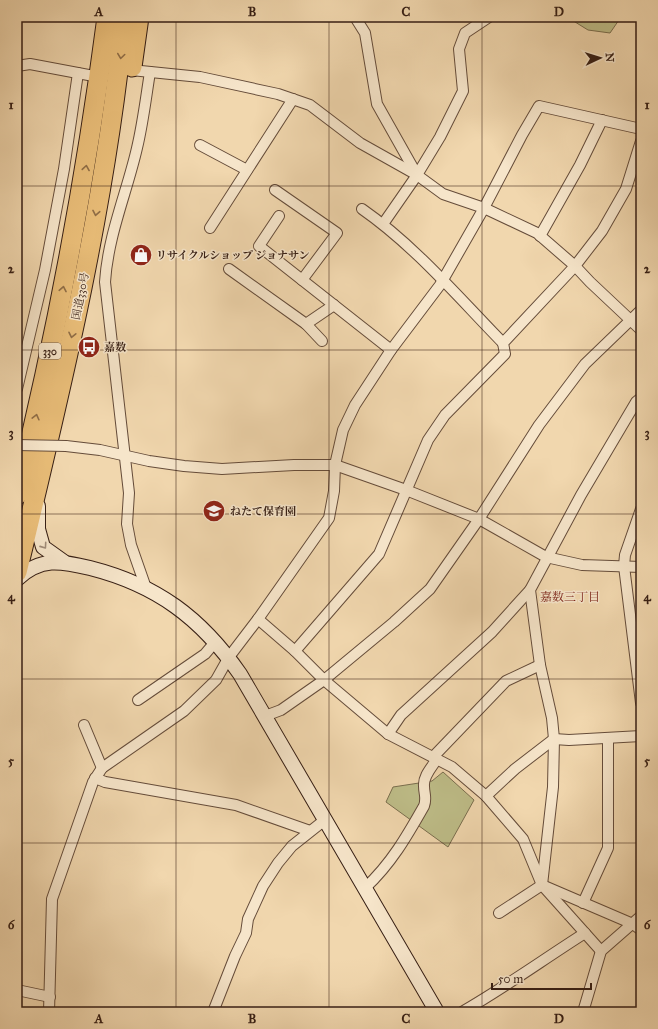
<svg xmlns="http://www.w3.org/2000/svg" width="658" height="1029" font-family="'IM FELL Great Primer','Noto Serif JP',serif">
<style>
.green{fill:#bebd88;stroke:#7a6e4e}
.lines{fill:none;stroke-linecap:round;stroke-linejoin:round}
.street-casing{stroke:#654c3a;stroke-width:12}
.secondary-casing{stroke:#361e14;stroke-width:16}
.highway-casing{stroke:#361e14;stroke-width:21}
.street{stroke:#f6e5ca;stroke-width:10}
.secondary{stroke:#f6e5ca;stroke-width:14}
.highway{stroke:#e8bc77;stroke-width:19}
.street-bridge-casing{stroke:#654c3a;stroke-width:12;stroke-linecap:butt}
.street-bridge{stroke:#f6e5ca;stroke-width:10}
.oneway{stroke:#8f6d46}
.oneway2{stroke:#a08b78}
.grid{fill:none;stroke:#361e14;stroke-width:1;stroke-opacity:0.55}
.labels{text-anchor:middle;stroke-width:3;stroke-linejoin:round;paint-order:stroke}
.shield{fill:#f6e5ca;stroke:#705a4b;stroke-width:1}
.shield-label{font-size:10px;font-weight:bold;fill:#361e14}
.poi-label{font-size:11px;font-weight:bold;fill:#361e14;stroke:#f6e5ca;text-anchor:start}
.street-label{font-size:11px;fill:#361e14;stroke:#f6e5ca}
.neighbourhood-label{font-size:12px;fill:#7a1f14;stroke:#f6e5ca}
.neatline{fill:none;stroke:#361e14;stroke-width:1.5}
.grid-label{font-size:13px;text-anchor:middle;font-weight:bold;fill:#361e14}
</style>
<rect width="100%" height="100%" fill="#f1d7ae"/>
<filter id="stains"><feTurbulence type="fractalNoise" baseFrequency=".005" numOctaves="4"/><feColorMatrix values="0 0 0 0 .2 0 0 0 0 .09 0 0 0 0 .02 0 0 0 .5 -.17"/></filter>
<radialGradient id="worn" r=".72"><stop offset=".6" stop-color="#630" stop-opacity="0"/><stop offset="1" stop-color="#630" stop-opacity=".3"/></radialGradient>
<g class="green">
<path d="M 567,17 L 621,17 L 610,33 L 588,30 Z"/>
<path d="M 443,772 L 474,800 L 448,847 L 386,802 L 393,787 L 432,781 Z"/>
</g>
<g class="lines">
<g class="street-casing">
<g id="street">
<path d="M 355,17 L 365,33 L 377,104 L 417,175"/>
<path d="M 17,66 L 30,64 L 99,77"/>
<path d="M 131,70 L 200,77 L 278,94 L 310,105 L 360,143 L 417,175 L 443,194 L 484,208 L 537,233 L 575,266 L 590,282 L 641,330"/>
<path d="M 200,145 L 247,170"/>
<path d="M 275,190 L 337,233 L 302,280"/>
<path d="M 362,209 C 415,246 458,297 503,343"/>
<path d="M 279,216 L 259,246 L 391,350"/>
<path d="M 383,224 L 417,175 L 440,137 L 463,91 L 459,49 L 465,33 L 489,17"/>
<path d="M 210,228 L 293,99"/>
<path d="M 540,236 L 580,165 L 602,120"/>
<path d="M 229,269 L 306,324 L 334,305"/>
<path d="M 306,324 L 322,341"/>
<path d="M 17,389 L 45,270 L 64,169 L 78,73"/>
<path d="M 66,446 L 100,450 L 149,461 L 184,466 L 222,469 L 294,465 L 335,465 L 406,490 L 479,519 L 546,557 L 582,565 L 641,567"/>
<path d="M 641,509 L 625,555 L 624,566 L 641,703"/>
<path d="M 146,588 L 131,545 L 127,524 L 129,493 L 105,282 C 108,235 127,192 137,148 C 143,123 146,97 150,72"/>
<path d="M 258,619 L 295,651 L 324,680 L 388,734 L 452,767 L 486,796 L 523,839 L 542,885 L 601,951"/>
<path d="M 295,651 L 379,554 L 428,440 L 445,415 L 505,354 L 503,343 L 575,266 L 602,231 L 626,189 L 641,141"/>
<path d="M 138,700 L 205,654 L 216,641"/>
<path d="M 265,716 L 281,710 L 324,680 L 394,622 L 430,589 L 479,519 L 539,425 L 585,364 L 641,310"/>
<path d="M 84,725 L 102,768"/>
<path d="M 388,734 L 401,715 L 492,632 L 530,590"/>
<path d="M 433,757 L 506,681 L 540,665"/>
<path d="M 95,778 L 105,782 L 236,805 L 310,831"/>
<path d="M 486,796 L 515,769 L 554,739 L 569,740 L 641,736"/>
<path d="M 542,885 L 553,787 L 554,739 L 552,718 L 540,665 L 530,590 L 581,495 L 636,402 L 641,398"/>
<path d="M 365,888 C 391,864 407,836 424,806 C 427,798 424,794 424,786 C 423,776 432,767 437,759"/>
<path d="M 583,903 L 608,848 L 608,738"/>
<path d="M 499,913 L 542,885 L 633,924 L 641,930"/>
<path d="M 17,990 L 50,997"/>
<path d="M 49,1012 L 52,899 L 93,782 L 102,768 L 184,711 L 216,680 L 229,657 L 258,619 L 329,518 L 334,491 L 335,465 L 343,430 L 355,405 L 391,350 L 440,285 L 484,208 L 522,135 L 539,106 L 641,129"/>
<path d="M 213,1012 L 235,956 L 246,933 L 248,919 L 263,886 L 278,863 L 292,846 L 326,819"/>
<path d="M 462,1012 C 504,988 544,959 585,933"/>
<path d="M 583,1012 L 601,951 L 641,916"/>
</g>
</g>
<g class="secondary-casing">
<g id="secondary">
<path d="M 38,506 L 38,529 L 43,547 L 64,562"/>
<path d="M 17,579 C 41,557 60,561 90,568 C 157,585 201,618 240,674 L 437,1012"/>
</g>
</g>
<g class="highway-casing">
<g id="highway">
<path d="M 132,67 L 139,17"/>
<path d="M 17,495 C 56,337 86,178 107,17"/>
<path d="M 17,572 C 61,389 106,205 124,17"/>
</g>
</g>
<use href="#street" class="street"/>
<use href="#secondary" class="secondary"/>
<use href="#highway" class="highway"/>
<g class="street-bridge-casing">
<path id="street-bridge" d="M 17,445 L 66,446"/>
</g>
<use href="#street-bridge" class="street-bridge"/>
</g>
<defs><path id="oneway-chevron" d="M-2-3.5L2.5 0L-2 3.5" fill="none" stroke-width="1.6" stroke-linecap="round" stroke-linejoin="round"/></defs>
<g class="oneway">
<use href="#oneway-chevron" transform="translate(121 56) rotate(98)"/>
<use href="#oneway-chevron" transform="translate(86 168) rotate(-81)"/>
<use href="#oneway-chevron" transform="translate(96 213) rotate(101)"/>
<use href="#oneway-chevron" transform="translate(63 289) rotate(-79)"/>
<use href="#oneway-chevron" transform="translate(72 335) rotate(102)"/>
<use href="#oneway-chevron" transform="translate(36 417) rotate(-76)"/>
</g>
<use class="oneway2" href="#oneway-chevron" transform="translate(44 546) rotate(55)"/>
<path class="grid" d="M 176,17 L 176,1012M 329,17 L 329,1012M 482,17 L 482,1012M 17,186 L 641,186M 17,350 L 641,350M 17,514 L 641,514M 17,679 L 641,679M 17,843 L 641,843"/>
<defs>
<g id="shop-disc" transform="scale(1.15)"><circle r="9.5" fill="#8f2418" stroke="#f6e5ca"/><path d="M-5-2.5h2.3a2.7 3.5 0 0 1 5.4 0H5L5.5 6h-11ZM-1.5-2.5h3a1.5 2.3 0 0 0-3 0Z" fill="#fff"/></g>
<g id="bus-disc" transform="scale(1.15)"><circle r="9.5" fill="#8f2418" stroke="#f6e5ca"/><path d="M-5-6H5V4H4V6H2V4H-2V6H-4V4H-5ZM-3.5-4V0h7V-4ZM-3.5 1.2v1.5H-2V1.2ZM2 1.2v1.5H3.5V1.2Z" fill="#fff"/></g>
<g id="school-disc" transform="scale(1.15)"><circle r="9.5" fill="#8f2418" stroke="#f6e5ca"/><path d="M0-5L7-2L0 1L-7-2ZM-4 1L0 2.5L4 1V4Q0 6-4 4Z" fill="#fff"/></g>
</defs>
<g fill-rule="evenodd">
<use href="#shop-disc" x="141" y="255"/>
<use href="#bus-disc" x="89" y="347"/>
<use href="#school-disc" x="214" y="511"/>
</g>
<g class="labels">
<rect class="shield" x="39" y="343" width="22" height="16" rx="3"/>
<g class="shield-label">
<text x="50" y="355">330</text>
</g>
<g class="poi-label">
<text x="156" y="259">リサイクルショップ ジョナサン</text>
<text x="104" y="351">嘉数</text>
<text x="230" y="515">ねたて保育園</text>
</g>
<g class="street-label">
<text transform="translate(80 296) rotate(-79)" y="4">国道330号</text>
</g>
<g class="neighbourhood-label">
<text x="570" y="601">嘉数三丁目</text>
</g>
</g>
<rect width="658" height="1029" fill="none" stroke="#f1d7ae" stroke-width="44"/>
<g transform="translate(600 58) rotate(86)" stroke="#f6e5ca" stroke-width="3" paint-order="stroke">
<path d="M0-3L7 15L0 10L-7 15Z" fill="#361e14"/>
<text y="-6" font-size="11" font-weight="bold" text-anchor="middle" fill="#361e14">N</text>
</g>
<path d="M492 983v6h99v-6" fill="none" stroke="#361e14" stroke-width="2"/>
<text x="498" y="983" font-size="12" fill="#361e14" stroke="#f6e5ca" stroke-width="3" paint-order="stroke">50 m</text>
<rect x="22" y="22" width="614" height="985" class="neatline"/>
<g class="grid-label">
<text x="99" y="16">A</text>
<text x="252" y="16">B</text>
<text x="406" y="16">C</text>
<text x="559" y="16">D</text>
<text x="11" y="109">1</text>
<text x="647" y="109">1</text>
<text x="11" y="273">2</text>
<text x="647" y="273">2</text>
<text x="11" y="437">3</text>
<text x="647" y="437">3</text>
<text x="11" y="601">4</text>
<text x="647" y="601">4</text>
<text x="11" y="765">5</text>
<text x="647" y="765">5</text>
<text x="11" y="929">6</text>
<text x="647" y="929">6</text>
<text x="99" y="1023">A</text>
<text x="252" y="1023">B</text>
<text x="406" y="1023">C</text>
<text x="559" y="1023">D</text>
</g>
<rect width="100%" height="100%" filter="url(#stains)"/>
<rect width="100%" height="100%" fill="url(#worn)"/>
</svg>
